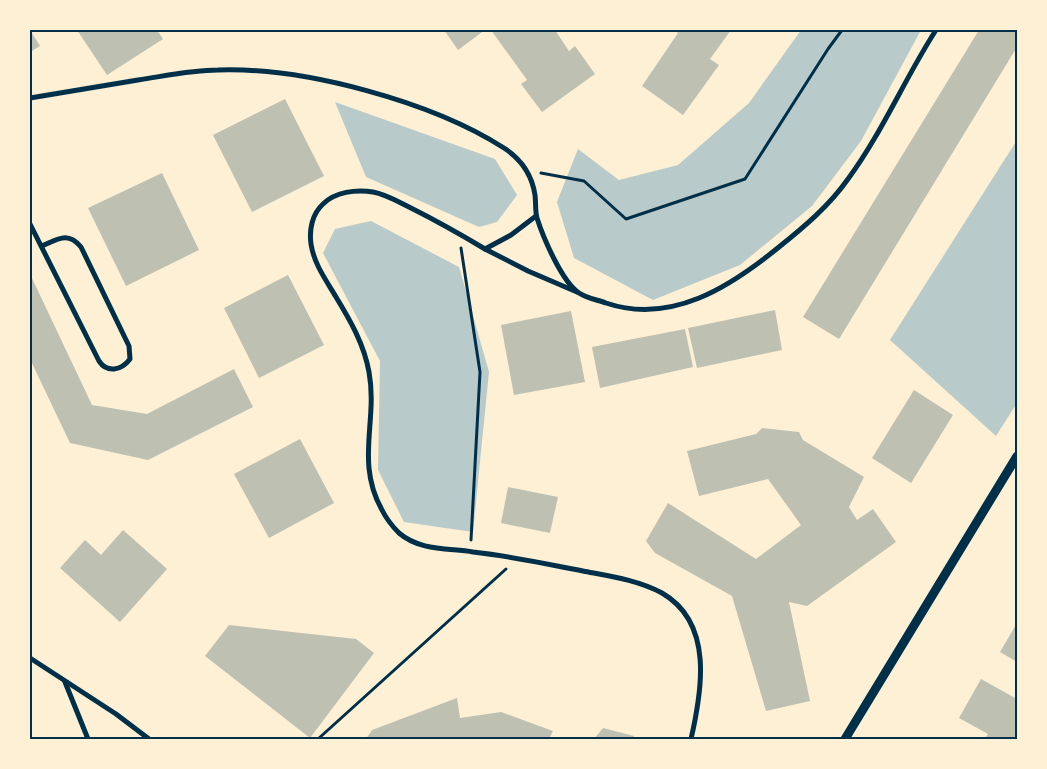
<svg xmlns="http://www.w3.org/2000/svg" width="1047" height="769" font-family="Roboto,sans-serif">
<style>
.green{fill:#b9caca}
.building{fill:#bec0b2}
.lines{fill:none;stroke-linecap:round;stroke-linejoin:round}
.path{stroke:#003049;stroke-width:3}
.minor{stroke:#003049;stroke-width:5}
.tertiary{stroke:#003049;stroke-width:9}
.neatline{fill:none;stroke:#003049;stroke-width:2}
</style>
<rect width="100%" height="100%" fill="#fdf0d5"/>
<g class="green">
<path d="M 801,30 L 921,30 L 861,141 L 812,206 L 740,265 L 653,300 L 574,258 L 557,202 L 578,149 L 619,180 L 678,165 L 749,103 Z"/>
<path d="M 335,102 L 495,159 L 517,195 L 497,222 L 479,227 L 366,177 Z"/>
<path d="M 1017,140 L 1017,403 L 996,436 L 890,340 Z"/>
<path d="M 371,221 L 459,267 L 489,372 L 473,532 L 404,522 L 378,470 L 380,361 L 323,253 L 335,229 Z"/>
</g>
<g class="building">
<path d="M 30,30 L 40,46 L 30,52 Z"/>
<path d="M 77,30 L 157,30 L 163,39 L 107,75 Z"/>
<path d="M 444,30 L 485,30 L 458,50 Z"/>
<path d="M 491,30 L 555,30 L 569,51 L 575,46 L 595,74 L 542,112 L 521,84 L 527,80 Z"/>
<path d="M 674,30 L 731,30 L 710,59 L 719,65 L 683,115 L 642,86 L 678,33 Z"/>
<path d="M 979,30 L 1017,30 L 1017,47 L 839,339 L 803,317 Z"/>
<path d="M 285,99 L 324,176 L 252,212 L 213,135 Z"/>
<path d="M 162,173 L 199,250 L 126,286 L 88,208 Z"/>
<path d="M 30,274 L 92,405 L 147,414 L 234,369 L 253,407 L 148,460 L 70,443 L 30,359 Z"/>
<path d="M 288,275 L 324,345 L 259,378 L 224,308 Z"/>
<path d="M 775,310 L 782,350 L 697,368 L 688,328 Z"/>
<path d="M 571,311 L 585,382 L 514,395 L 501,325 Z"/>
<path d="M 685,329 L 693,367 L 600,388 L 592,347 Z"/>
<path d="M 914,390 L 953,415 L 911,483 L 872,458 Z"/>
<path d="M 762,428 L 799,432 L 803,440 L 864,477 L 849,507 L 857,520 L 873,509 L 896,542 L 807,606 L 789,602 L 810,701 L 766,711 L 732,596 L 655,553 L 646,541 L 668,503 L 756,559 L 801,525 L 768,479 L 699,496 L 687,451 L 756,434 Z"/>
<path d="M 300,439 L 334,503 L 269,538 L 234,474 Z"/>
<path d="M 508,487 L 558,497 L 550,533 L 501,523 Z"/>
<path d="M 123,530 L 167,569 L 120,622 L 60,568 L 85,540 L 101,555 Z"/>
<path d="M 1017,623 L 1017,662 L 1000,652 Z"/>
<path d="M 229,625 L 356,639 L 374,653 L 310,738 L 205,656 Z"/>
<path d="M 981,679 L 1017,699 L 1017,739 L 985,739 L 988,734 L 959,718 Z"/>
<path d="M 457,698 L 460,718 L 501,712 L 553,731 L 549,739 L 366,739 L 372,730 Z"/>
<path d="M 603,728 L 634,736 L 633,739 L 594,739 Z"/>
</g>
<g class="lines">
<g class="path">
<path d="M 541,173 L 584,181 L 626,219 L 745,179 L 828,49 L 842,30"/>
<path d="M 461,248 L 480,372 L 471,540"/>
<path d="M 318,739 L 506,569"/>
</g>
<g class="minor">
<path d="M 30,98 C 66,92 102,86 138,80 C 165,76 191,70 218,70 C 305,67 432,102 504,148 C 521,159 532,175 535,195 C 536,203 535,211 537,218 C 543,237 562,282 579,293 C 586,298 598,300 606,303 C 671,325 730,287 779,247 C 804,227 829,206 848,179 C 882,133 905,78 936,30"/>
<path d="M 536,216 L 511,235 L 485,249 C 460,234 435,220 409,207 C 397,201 385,194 373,192 C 356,189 335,192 323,204 C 312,214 309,230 311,244 C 314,264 326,280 336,297 C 350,320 364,344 369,372 C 378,421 355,462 382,510 C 386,518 392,526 399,533 C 420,551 448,548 473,552 C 510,556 546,564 583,571 C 609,576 638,580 662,593 C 714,623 702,691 691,739"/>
<path d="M 30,224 L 99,361 C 107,373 121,371 130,359 L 129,346 L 81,247 C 68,231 58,239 42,246"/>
<path d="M 485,249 L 528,271 L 577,292"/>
<path d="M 30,658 L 116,714 L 149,739"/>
<path d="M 65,682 L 88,739"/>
</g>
<path class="tertiary" d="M 845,739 L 1017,456"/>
</g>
<rect width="1047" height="769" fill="none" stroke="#fdf0d5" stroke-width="62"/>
<rect x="31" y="31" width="985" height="707" class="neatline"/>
</svg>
